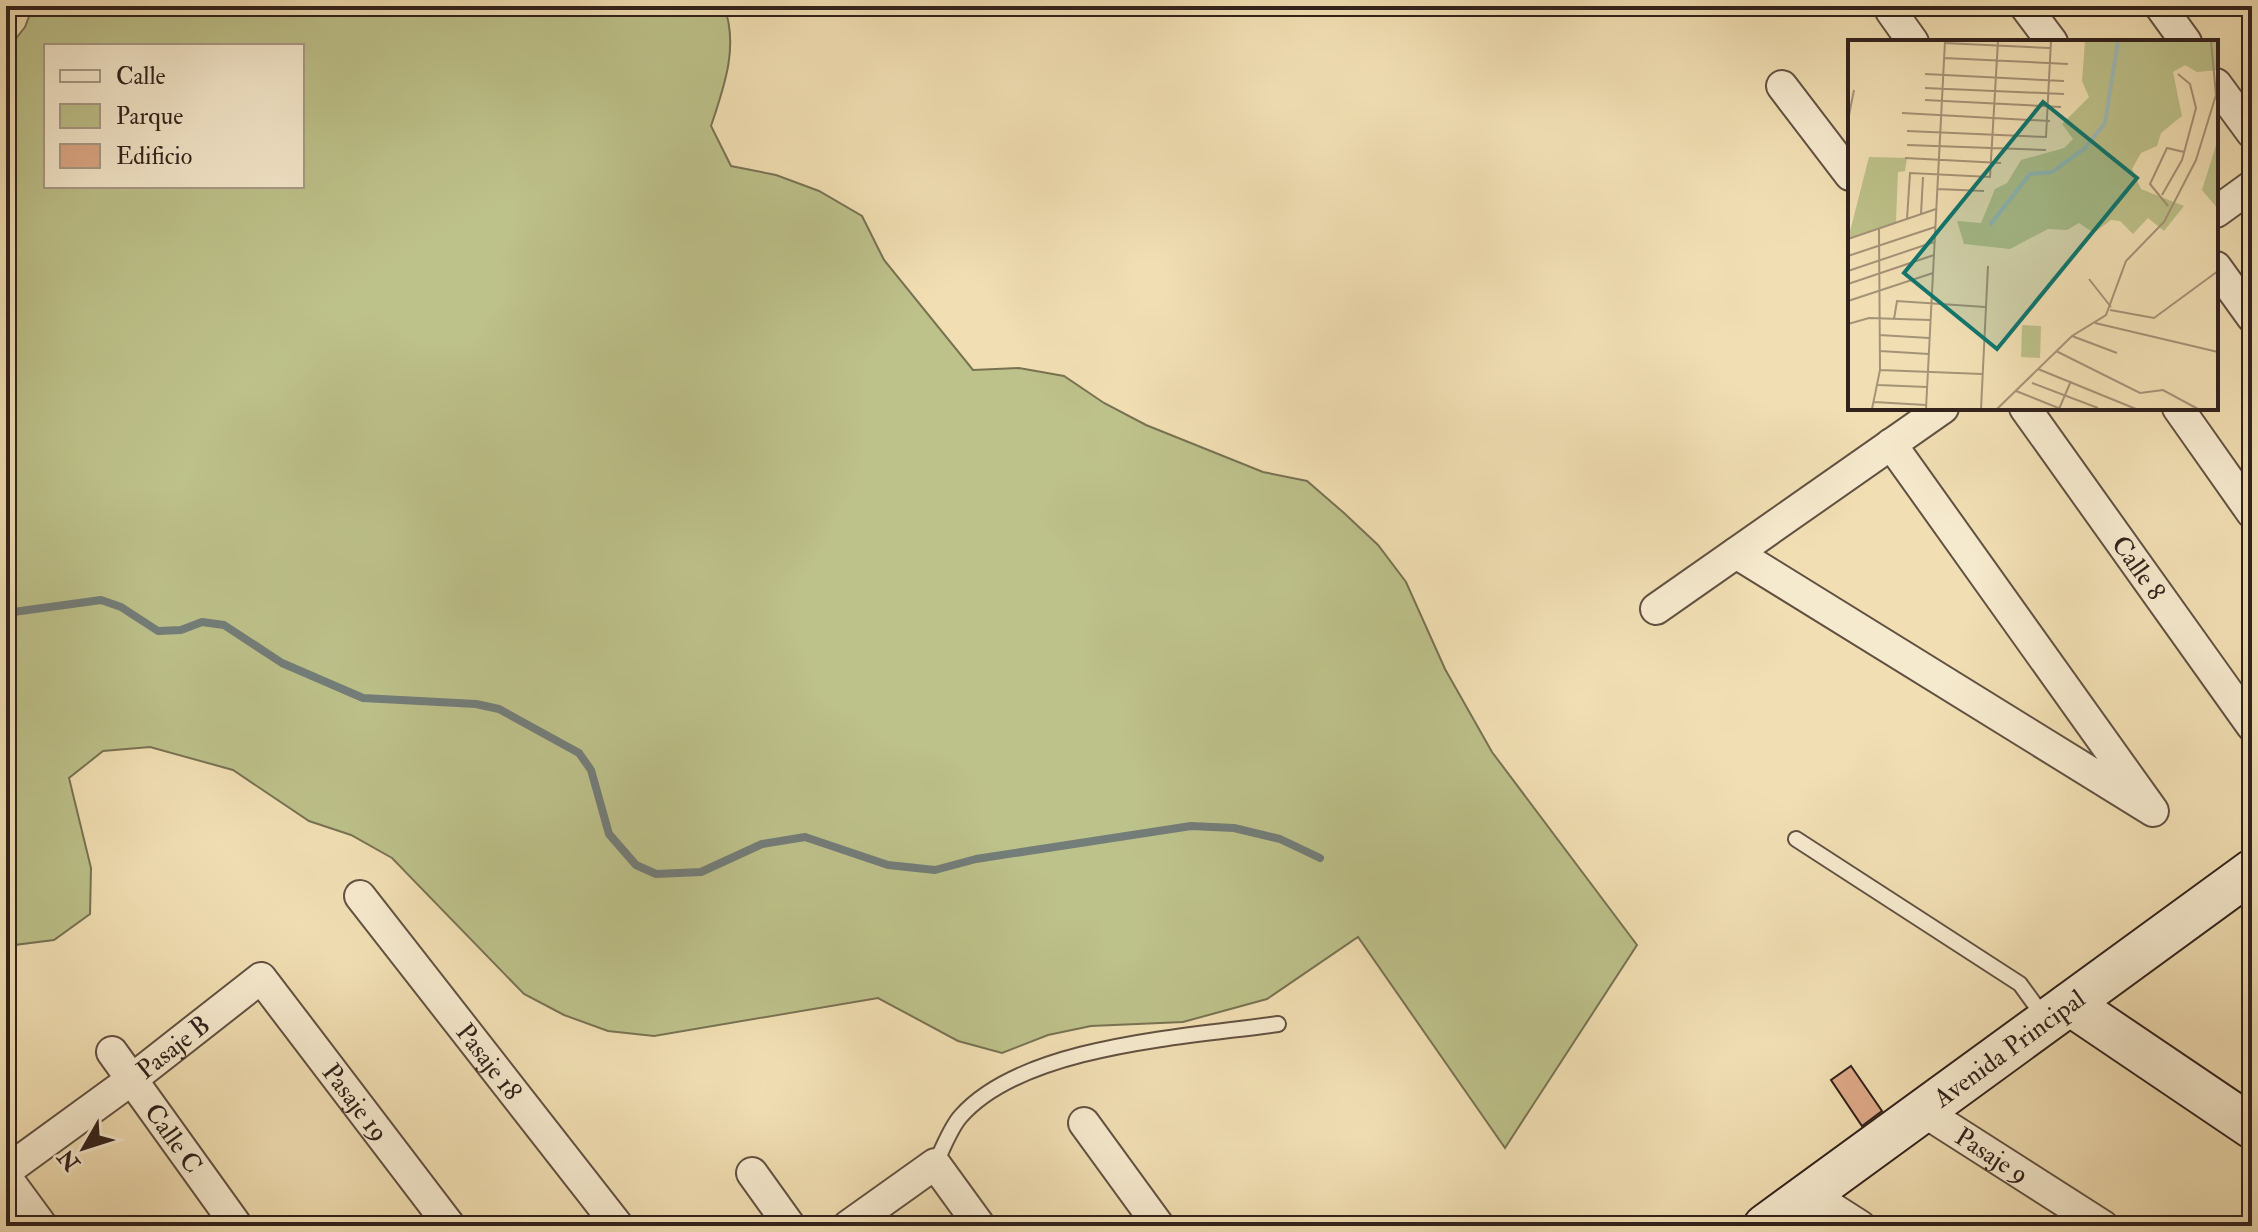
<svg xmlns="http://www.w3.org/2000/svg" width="2258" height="1232" font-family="'IM FELL Double Pica',serif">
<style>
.green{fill:#bdc18a;stroke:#787253;stroke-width:2;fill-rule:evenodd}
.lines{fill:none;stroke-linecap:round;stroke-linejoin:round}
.stream{stroke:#737d79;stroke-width:8}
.building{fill:#dda987;stroke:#32221c;stroke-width:2}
.lane-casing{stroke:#625142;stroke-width:18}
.street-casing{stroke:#625142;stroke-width:34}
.secondary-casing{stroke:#32221c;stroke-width:46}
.lane{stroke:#f6eace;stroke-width:14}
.street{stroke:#f6eace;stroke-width:30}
.secondary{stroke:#f6eace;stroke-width:42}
.labels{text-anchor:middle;stroke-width:8;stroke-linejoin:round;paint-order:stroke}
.street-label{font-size:26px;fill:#32221c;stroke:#f6eace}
.inset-river{fill:none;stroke:#9ebab7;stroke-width:4}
.inset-road{fill:none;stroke:#a59377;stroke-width:2}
.view{fill:#0f766e;fill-opacity:0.15;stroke:#0f766e;stroke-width:4}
.inset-edge{fill:none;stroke:#32221c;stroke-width:4}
</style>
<rect width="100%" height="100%" fill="#f1dfb3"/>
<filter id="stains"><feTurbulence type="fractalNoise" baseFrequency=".0025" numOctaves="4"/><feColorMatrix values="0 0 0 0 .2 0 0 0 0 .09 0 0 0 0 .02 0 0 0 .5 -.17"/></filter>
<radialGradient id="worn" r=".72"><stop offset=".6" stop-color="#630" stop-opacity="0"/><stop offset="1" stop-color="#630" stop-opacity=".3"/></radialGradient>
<path class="green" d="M 33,6 L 724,6 C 739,46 724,87 711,126 L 731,166 L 776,175 L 819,191 L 862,216 L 884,260 L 973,370 L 1019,368 L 1064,376 L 1104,403 L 1146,425 L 1263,472 L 1307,481 L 1344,513 L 1378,545 L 1406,582 L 1445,669 L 1492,752 L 1637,945 L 1505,1148 L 1358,937 L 1267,999 L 1183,1022 L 1091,1026 L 1048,1035 L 1002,1053 L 958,1041 L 878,998 L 654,1036 L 608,1031 L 564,1015 L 524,994 L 392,858 L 351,835 L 309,821 L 233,770 L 150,747 L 103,751 L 69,778 L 91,868 L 90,914 L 54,940 L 6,946 L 6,51 L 25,27 ZM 46,46 L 302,46 L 302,186 L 46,186 Z"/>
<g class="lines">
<path class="stream" d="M 6,613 L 101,600 L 121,607 L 158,631 L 181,630 L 202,622 L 224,625 L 282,663 L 363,698 L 476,704 L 499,709 L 579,753 L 591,770 L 609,834 L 636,865 L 656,874 L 701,872 L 762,844 L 805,837 L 888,865 L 935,870 L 976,859 L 1191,826 L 1234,828 L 1280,839 L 1320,858"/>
</g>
<path class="building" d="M 1851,1066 L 1882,1111 L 1862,1126 L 1831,1080 Z"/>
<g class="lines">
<g class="lane-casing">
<g id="lane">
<path d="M 1796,839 L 2020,984 L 2044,1017"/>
<path d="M 935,1164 C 943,1149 950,1128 961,1116 C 1024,1045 1187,1037 1278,1024"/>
</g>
</g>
<g class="street-casing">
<g id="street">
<path d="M 2025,6 L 2052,42"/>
<path d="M 2160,6 L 2186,42"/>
<path d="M 1891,11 L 1913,42"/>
<path d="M 2216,84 L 2252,133"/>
<path d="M 1782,86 L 1850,175"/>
<path d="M 2216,212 L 2252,186"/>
<path d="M 2216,267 L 2252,317"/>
<path id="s1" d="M 2025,408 L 2252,726"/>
<path d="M 2178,408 L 2252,513"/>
<path d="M 1736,553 L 2153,811 L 1891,444"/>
<path d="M 1656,609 L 1943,408"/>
<path id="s2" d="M 360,896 L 618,1226"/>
<path id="s3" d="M 112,1052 L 237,1226"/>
<path id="s4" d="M 1923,1111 L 2103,1226"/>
<path d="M 1084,1123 L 1159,1226"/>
<path id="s5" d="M 6,1171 L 131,1080 L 261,978 L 450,1226"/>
<path d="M 752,1173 L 790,1226"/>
<path d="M 6,1177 L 42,1226"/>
<path d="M 1810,1194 L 1860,1226"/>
<path d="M 848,1226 L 935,1164 L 980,1226"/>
</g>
</g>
<g class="secondary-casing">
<g id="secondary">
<path d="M 2070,1004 L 2252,1127"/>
<path id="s6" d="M 1765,1226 L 2252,871"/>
</g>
</g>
<use href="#lane" class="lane"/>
<use href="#street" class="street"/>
<use href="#secondary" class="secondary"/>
</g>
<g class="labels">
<g class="street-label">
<text dy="9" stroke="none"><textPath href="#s1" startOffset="196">Calle 8</textPath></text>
<text dy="9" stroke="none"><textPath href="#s5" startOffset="208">Pasaje B</textPath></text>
<text dy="9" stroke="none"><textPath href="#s6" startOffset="302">Avenida Principal</textPath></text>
<text dy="9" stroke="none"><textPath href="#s2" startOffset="210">Pasaje 18</textPath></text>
<text dy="9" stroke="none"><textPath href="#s5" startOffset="476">Pasaje 19</textPath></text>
<text dy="9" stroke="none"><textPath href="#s3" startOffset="106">Calle C</textPath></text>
<text dy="9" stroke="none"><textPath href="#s4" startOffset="82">Pasaje 9</textPath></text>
</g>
</g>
<g transform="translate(1848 40)">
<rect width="370" height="370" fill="#f1dfb3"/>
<path d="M 237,1 L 370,1 L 370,30 L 349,32 L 337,25 L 325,32 L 334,76 L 313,93 L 309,106 L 293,113 L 284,129 L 293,149 L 336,166 L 316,191 L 300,178 L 285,194 L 272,181 L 263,180 L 246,193 L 231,183 L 219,190 L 200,189 L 162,209 L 116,204 L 109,181 L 133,183 L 147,149 L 159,143 L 173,120 L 216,108 L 225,99 L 214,84 L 241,57 L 234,41 ZM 370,99 L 370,169 L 354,150 ZM 21,117 L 59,118 L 57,131 L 50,132 L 48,182 L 0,199 ZM 174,285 L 193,286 L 192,318 L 173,317 Z" fill="#bdc18a"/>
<path class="inset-river" d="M 257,83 L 270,1M 142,185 L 182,134 L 204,132 L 237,108 L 257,83"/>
<path class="inset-road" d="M 96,3 L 202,8M 96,18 L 220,24M 77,34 L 216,41M 77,48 L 216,54M 77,60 L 213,67M 54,73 L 202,81M 0,80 L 6,50M 59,91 L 198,97 L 203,1M 59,105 L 198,110M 57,118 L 153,123M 89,149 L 136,151M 314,155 L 334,120 L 348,68 L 342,44 L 330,34M 320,166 L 302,144 L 319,108 L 336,112M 73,174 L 75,137M 59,179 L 62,133 L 142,137 L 150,1M 0,199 L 88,169M 0,216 L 87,187M 0,231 L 86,202M 241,239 L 263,267M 0,244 L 86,215M 0,261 L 85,233M 262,270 L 306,278 L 370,231M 46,279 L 49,261 L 137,267M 247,283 L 370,312M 0,284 L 21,278 L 82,280M 31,295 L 81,298M 224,296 L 269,313M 32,311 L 81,314M 208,311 L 292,353 L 315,350 L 350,369M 190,329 L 288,369M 32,330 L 134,334M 184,343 L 250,368M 30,345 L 79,347M 168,351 L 213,369M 26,362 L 78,365M 24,369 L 32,330 L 31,188M 78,369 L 97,1M 133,369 L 140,226M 149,369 L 224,296 L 258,275 L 278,221 L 316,182 L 348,120 L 368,55 L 363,1M 211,369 L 223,341"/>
<path class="view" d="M 195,62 L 289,138 L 149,309 L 56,233 Z"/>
<rect width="370" height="370" class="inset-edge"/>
</g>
<rect width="2258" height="1232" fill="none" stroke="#f1dfb3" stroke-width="32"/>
<rect x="8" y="8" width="2242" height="1216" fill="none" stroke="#32221c" stroke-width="4"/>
<rect x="16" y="16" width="2226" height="1200" fill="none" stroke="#32221c" stroke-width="2"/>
<rect x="44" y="44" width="260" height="144" fill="#f6eace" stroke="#a89a87" stroke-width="2"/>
<rect x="60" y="70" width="40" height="12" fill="#f6eace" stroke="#a89a87" stroke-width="2"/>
<text x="116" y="84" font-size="24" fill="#32221c">Calle</text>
<rect x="60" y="104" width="40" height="24" fill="#bdc18a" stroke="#a89a87" stroke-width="2"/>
<text x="116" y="124" font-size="24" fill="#32221c">Parque</text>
<rect x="60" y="144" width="40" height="24" fill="#dda987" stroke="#a89a87" stroke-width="2"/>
<text x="116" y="164" font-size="24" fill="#32221c">Edificio</text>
<g transform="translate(84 1148) rotate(231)" stroke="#f6eace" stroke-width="6" paint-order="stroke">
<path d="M0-6L14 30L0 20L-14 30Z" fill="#32221c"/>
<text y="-12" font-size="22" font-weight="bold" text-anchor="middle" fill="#32221c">N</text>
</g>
<rect width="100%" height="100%" filter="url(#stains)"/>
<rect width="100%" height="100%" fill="url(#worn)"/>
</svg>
